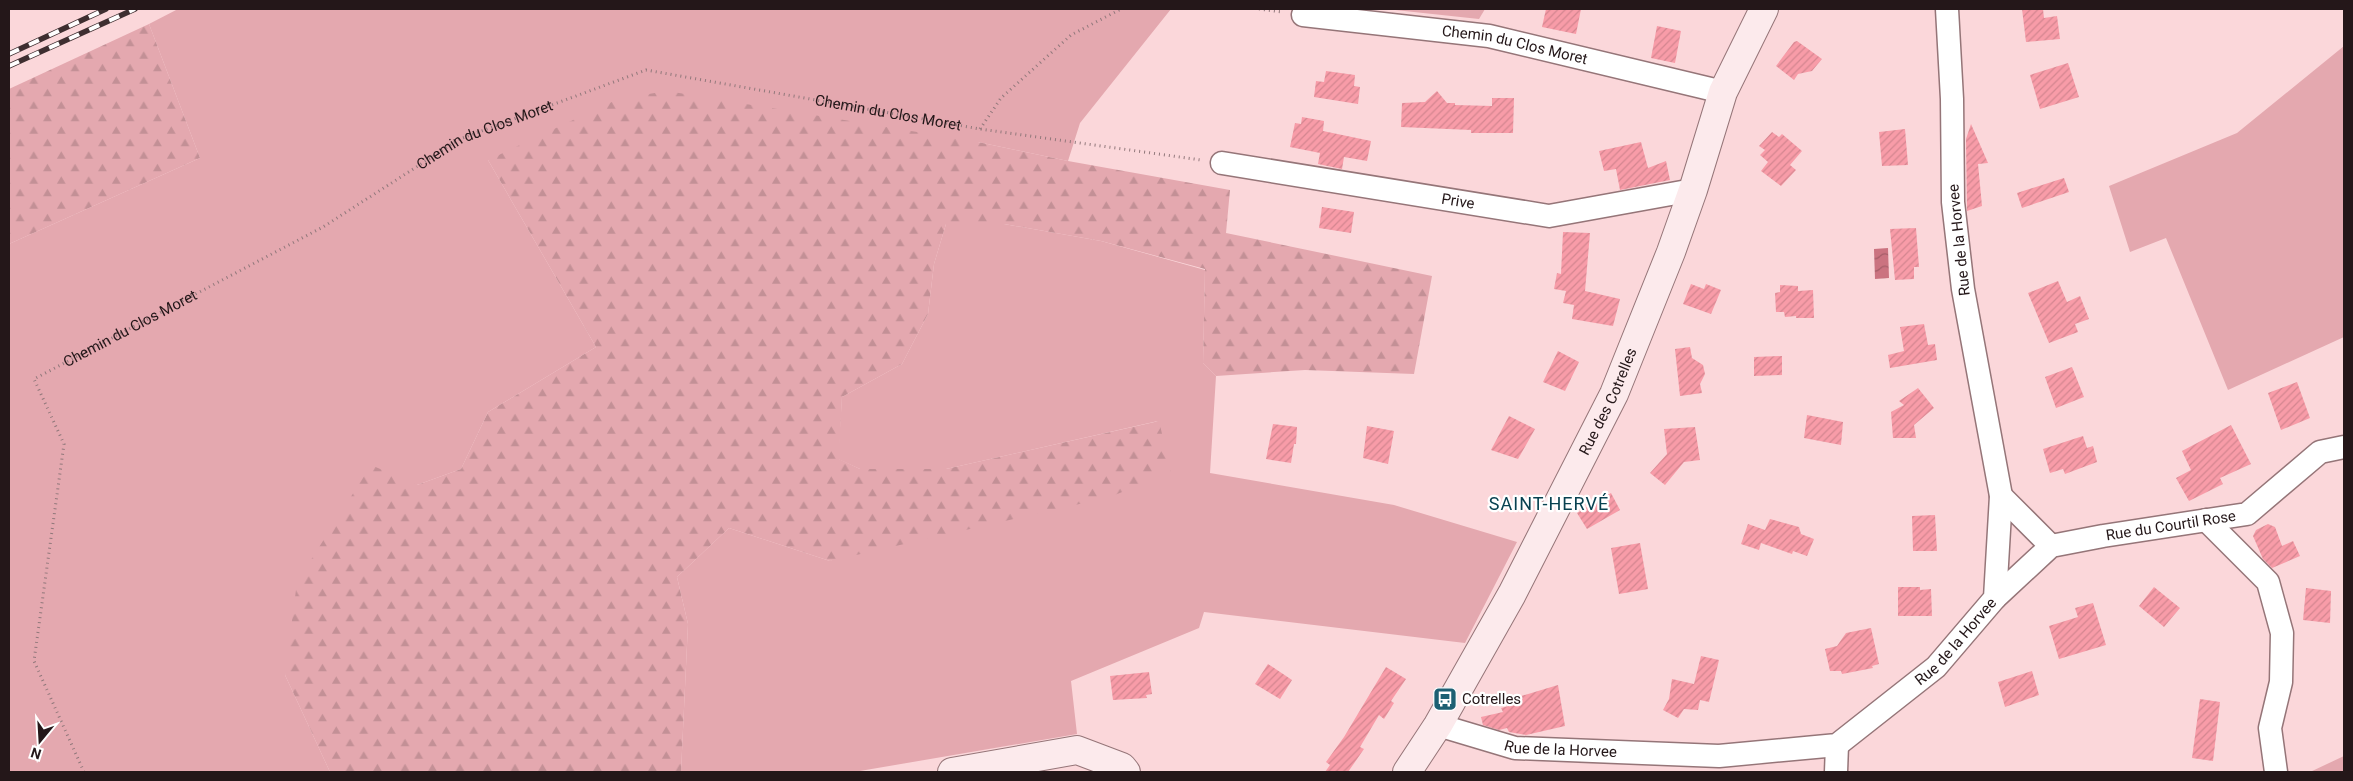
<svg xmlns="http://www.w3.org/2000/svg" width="2353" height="781" font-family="Roboto,sans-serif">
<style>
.grass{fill:#e4a8af}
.forest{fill:url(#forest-firs)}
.water{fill:url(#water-waves)}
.building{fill:url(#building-hatch)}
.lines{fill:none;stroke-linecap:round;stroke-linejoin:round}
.street-casing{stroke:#957578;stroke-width:25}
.secondary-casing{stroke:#957578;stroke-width:30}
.path{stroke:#91787b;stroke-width:3;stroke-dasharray:1 4;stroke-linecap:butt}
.street{stroke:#fff;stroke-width:22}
.secondary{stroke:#fceaec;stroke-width:28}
.rail-casing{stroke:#3e2e30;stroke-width:5.5}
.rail{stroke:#fff;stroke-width:4;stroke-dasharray:11;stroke-linecap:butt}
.labels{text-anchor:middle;stroke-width:4.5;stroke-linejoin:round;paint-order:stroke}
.street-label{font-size:15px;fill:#241719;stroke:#fff}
.poi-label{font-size:15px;fill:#241719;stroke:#fff;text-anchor:start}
.quarter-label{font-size:18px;letter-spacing:1px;fill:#084150;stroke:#fff}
</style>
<defs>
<pattern id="forest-firs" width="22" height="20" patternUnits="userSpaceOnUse" patternTransform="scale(1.25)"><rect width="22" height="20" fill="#e4a8af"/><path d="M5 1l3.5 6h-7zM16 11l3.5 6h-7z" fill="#c39096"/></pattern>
<pattern id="water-waves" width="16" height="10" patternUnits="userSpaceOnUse" patternTransform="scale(1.25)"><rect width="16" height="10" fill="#cb7380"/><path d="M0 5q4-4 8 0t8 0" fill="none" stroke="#a55d68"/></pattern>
<pattern id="building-hatch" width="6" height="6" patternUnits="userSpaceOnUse" patternTransform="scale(1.25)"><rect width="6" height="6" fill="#f89ca8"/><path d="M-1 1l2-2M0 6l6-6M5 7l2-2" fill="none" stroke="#d48690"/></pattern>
</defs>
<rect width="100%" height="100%" fill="#fbd7da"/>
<g class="grass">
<path d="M 178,9 L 1171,9 L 1080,123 L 1068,161 L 978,142 L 488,160 L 596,347 L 488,412 L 461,469 L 417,485 L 285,675 L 330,772 L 9,772 L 9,244 L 200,158 L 149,24 Z"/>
<path d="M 1386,9 L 1485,9 L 1479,19 Z"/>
<path d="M 2344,46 L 2344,337 L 2228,390 L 2166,238 L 2130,252 L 2109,186 L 2237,133 Z"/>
<path d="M 946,224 L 1004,224 L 1101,241 L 1205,270 L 1203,363 L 1216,376 L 1210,473 L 1394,505 L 1517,542 L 1465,643 L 1204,612 L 1199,628 L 1071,681 L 1077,734 L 854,772 L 681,772 L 688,624 L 677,577 L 729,528 L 830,561 L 1158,421 L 946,469 L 860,469 L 838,459 L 842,397 L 902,364 L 928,314 L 934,264 Z"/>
<path d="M 2344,756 L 2344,772 L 2310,772 Z"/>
</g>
<g class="forest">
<path d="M 149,24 L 200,158 L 9,244 L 9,89 Z"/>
<path d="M 667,91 L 978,142 L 1068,161 L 1230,190 L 1226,233 L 1432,276 L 1414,374 L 1305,370 L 1216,376 L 1203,363 L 1205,269 L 1101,241 L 1004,224 L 946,224 L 934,264 L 928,314 L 902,364 L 842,397 L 839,459 L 860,469 L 946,469 L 1159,421 L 1171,472 L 1110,497 L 830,561 L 729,528 L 677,577 L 688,624 L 681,772 L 330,772 L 285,675 L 297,582 L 371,465 L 417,485 L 461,469 L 488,412 L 596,347 L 488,160 L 618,99 Z"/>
</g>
<path class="water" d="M 1888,248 L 1889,278 L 1875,279 L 1874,249 Z"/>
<g class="building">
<path d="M 1546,9 L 1581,9 L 1576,34 L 1542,27 Z"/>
<path d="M 2022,9 L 2043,9 L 2044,18 L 2057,16 L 2060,39 L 2026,42 Z"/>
<path d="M 1657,26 L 1681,31 L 1675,63 L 1651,58 Z"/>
<path d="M 1797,41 L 1822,59 L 1812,71 L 1798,74 L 1794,80 L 1776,66 L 1794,42 Z"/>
<path d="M 2068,63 L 2079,97 L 2040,109 L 2030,75 Z"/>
<path d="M 1326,71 L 1355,75 L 1354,86 L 1360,87 L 1358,104 L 1314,97 L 1316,81 L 1324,82 Z"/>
<path d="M 1437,91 L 1447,103 L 1455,103 L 1455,105 L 1492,106 L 1492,98 L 1514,98 L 1513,133 L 1471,133 L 1471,130 L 1401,127 L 1402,103 L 1425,102 Z"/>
<path d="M 1302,117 L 1324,121 L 1323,131 L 1371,141 L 1367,161 L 1344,157 L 1342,169 L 1318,164 L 1320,153 L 1290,147 L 1295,123 L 1301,124 Z"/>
<path d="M 1971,124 L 1988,163 L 1978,164 L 1982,206 L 1967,211 L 1966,139 Z"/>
<path d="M 1905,129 L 1908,165 L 1882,166 L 1879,132 Z"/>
<path d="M 1772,132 L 1779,137 L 1782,134 L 1802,151 L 1790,165 L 1796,170 L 1781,186 L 1761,171 L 1768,162 L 1760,155 L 1765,150 L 1759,146 Z"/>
<path d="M 1641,142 L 1648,168 L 1666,161 L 1670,180 L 1620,190 L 1616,169 L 1604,171 L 1599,151 Z"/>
<path d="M 2064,178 L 2069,192 L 2022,208 L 2017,193 Z"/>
<path d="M 1322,207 L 1354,212 L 1351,233 L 1319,228 Z"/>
<path d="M 1916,228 L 1919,267 L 1914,267 L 1914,279 L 1895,280 L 1890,229 Z"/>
<path d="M 1563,232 L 1590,233 L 1585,291 L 1620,299 L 1613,326 L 1572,319 L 1574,305 L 1563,303 L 1566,291 L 1554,289 L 1557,273 L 1561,274 Z"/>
<path d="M 2058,281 L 2067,302 L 2080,296 L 2089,319 L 2075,324 L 2078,332 L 2049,343 L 2028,293 Z"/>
<path d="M 1691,284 L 1704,289 L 1706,284 L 1721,290 L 1711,314 L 1683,304 Z"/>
<path d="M 1780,285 L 1798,286 L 1798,291 L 1813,290 L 1814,318 L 1796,318 L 1796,316 L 1785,317 L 1784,312 L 1776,312 L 1775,293 L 1780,292 Z"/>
<path d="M 1924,324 L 1928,345 L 1935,344 L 1937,360 L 1890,368 L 1888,355 L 1904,351 L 1900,327 Z"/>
<path d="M 1690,347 L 1692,358 L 1703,365 L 1705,374 L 1700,384 L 1702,393 L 1680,396 L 1675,349 Z"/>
<path d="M 1558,351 L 1579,362 L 1565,391 L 1543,382 Z"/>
<path d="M 1782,356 L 1782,375 L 1754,376 L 1754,357 Z"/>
<path d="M 2072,367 L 2084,397 L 2056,408 L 2045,377 Z"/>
<path d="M 2297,382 L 2310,418 L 2281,430 L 2268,393 Z"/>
<path d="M 1918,388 L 1934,408 L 1914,425 L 1916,438 L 1893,438 L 1891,412 L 1904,405 L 1899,401 Z"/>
<path d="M 1807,415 L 1843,422 L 1841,445 L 1804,438 Z"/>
<path d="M 1509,416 L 1535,429 L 1518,459 L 1491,450 Z"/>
<path d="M 1273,424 L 1297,427 L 1296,444 L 1294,444 L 1291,463 L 1266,459 Z"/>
<path d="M 2231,425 L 2251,464 L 2220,478 L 2223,484 L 2189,501 L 2176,478 L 2191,470 L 2182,451 Z"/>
<path d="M 1367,426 L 1394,431 L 1388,464 L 1363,458 Z"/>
<path d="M 1695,427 L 1700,460 L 1684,462 L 1665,485 L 1650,473 L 1667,454 L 1664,429 Z"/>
<path d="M 2083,436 L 2087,448 L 2093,446 L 2097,462 L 2065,474 L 2063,469 L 2050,473 L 2043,449 Z"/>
<path d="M 1611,493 L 1620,510 L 1587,529 L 1577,513 Z"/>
<path d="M 1935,515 L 1937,551 L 1913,551 L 1912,516 Z"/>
<path d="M 1770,519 L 1799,527 L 1801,534 L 1814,539 L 1807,556 L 1793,551 L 1792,554 L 1761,543 L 1759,550 L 1741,544 L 1748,524 L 1765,530 Z"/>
<path d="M 2268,524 L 2275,527 L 2282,546 L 2293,541 L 2300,556 L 2272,568 L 2263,559 L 2253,536 L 2256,530 Z"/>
<path d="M 1640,543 L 1648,589 L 1619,594 L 1611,548 Z"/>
<path d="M 1898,587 L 1920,587 L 1920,590 L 1931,589 L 1932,616 L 1898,616 Z"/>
<path d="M 2154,587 L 2180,608 L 2164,627 L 2139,606 Z"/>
<path d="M 2306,588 L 2331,591 L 2330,623 L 2303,620 Z"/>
<path d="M 2093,603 L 2106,645 L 2059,659 L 2049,626 L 2078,617 L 2075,608 Z"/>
<path d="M 1871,628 L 1879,664 L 1872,666 L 1873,668 L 1842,674 L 1841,671 L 1830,671 L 1825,649 L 1837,646 L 1846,633 Z"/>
<path d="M 1701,656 L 1719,660 L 1709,702 L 1700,700 L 1698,710 L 1684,709 L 1678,718 L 1663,710 L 1669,699 L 1672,679 L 1694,684 Z"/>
<path d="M 1268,664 L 1292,680 L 1280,699 L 1255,684 Z"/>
<path d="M 1386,667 L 1406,679 L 1391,701 L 1394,703 L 1384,719 L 1379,715 L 1360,747 L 1364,749 L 1348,772 L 1325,772 L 1330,765 L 1326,762 L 1344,737 Z"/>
<path d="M 2032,671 L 2039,695 L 2005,707 L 1998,682 Z"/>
<path d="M 1149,672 L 1152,694 L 1146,695 L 1147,698 L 1113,700 L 1110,676 Z"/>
<path d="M 1558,685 L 1565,726 L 1526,735 L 1509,732 L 1507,728 L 1499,730 L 1483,725 L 1481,717 L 1503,712 L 1501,708 L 1513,705 L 1511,699 Z"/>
<path d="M 2200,699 L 2220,702 L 2213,761 L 2192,758 Z"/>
</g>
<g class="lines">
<g class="street-casing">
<g id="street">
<path id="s2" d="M 1303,15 L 1489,36 L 1723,92"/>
<path id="s3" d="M 1222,163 L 1549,216 L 1693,190"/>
<path d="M 2001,496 L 2051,546"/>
<path d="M 2206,520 L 2268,582 L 2282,633 L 2281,682 L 2270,728 L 2276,772"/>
<path id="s4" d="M 1995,598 L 2051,546 L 2103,536 L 2247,514 L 2320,452 L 2344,447"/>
<path id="s5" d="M 1438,725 L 1515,748 L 1719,756 L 1837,745 L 1936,667 L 1995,598 L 2001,496 L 1963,289 L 1953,202 L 1952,99 L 1947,9"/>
<path d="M 1836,772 L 1837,745"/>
</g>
</g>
<g class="secondary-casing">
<g id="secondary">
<path d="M 952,772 L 1077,750 L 1122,767 L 1126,772"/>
<path id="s6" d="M 1407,772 L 1438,725 L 1512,594 L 1614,394 L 1671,252 L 1693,190 L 1723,92 L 1764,9"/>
</g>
</g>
<g class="path">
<path d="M 1259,9 L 1282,12"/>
<path d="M 980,129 L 1001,98 L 1071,35 L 1121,9"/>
<path id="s1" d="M 84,772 L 34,661 L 64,444 L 34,379 L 323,227 L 460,139 L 646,70 L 980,129 L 1201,160"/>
</g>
<use href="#street" class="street"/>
<use href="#secondary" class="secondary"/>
<g class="rail-casing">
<g id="rail">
<path d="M 9,54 L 106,9"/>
<path d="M 9,66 L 135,9"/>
</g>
</g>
<use href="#rail" class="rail"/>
</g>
<defs>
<g id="bus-square" transform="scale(1.25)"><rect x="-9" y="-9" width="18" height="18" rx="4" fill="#1d6073" stroke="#fff"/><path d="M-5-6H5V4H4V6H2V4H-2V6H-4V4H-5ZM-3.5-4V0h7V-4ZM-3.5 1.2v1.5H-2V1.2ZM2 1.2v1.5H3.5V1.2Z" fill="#fff"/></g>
</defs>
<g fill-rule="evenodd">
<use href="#bus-square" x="1445" y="699"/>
</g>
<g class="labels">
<g class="street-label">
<text dy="5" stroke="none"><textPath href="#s2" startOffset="214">Chemin du Clos Moret</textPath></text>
<text dy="5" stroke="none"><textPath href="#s1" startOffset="1346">Chemin du Clos Moret</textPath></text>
<text dy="5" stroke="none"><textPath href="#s1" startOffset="926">Chemin du Clos Moret</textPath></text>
<text dy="5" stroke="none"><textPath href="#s3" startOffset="239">Prive</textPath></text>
<text transform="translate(1959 240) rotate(-96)" y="5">Rue de la Horvee</text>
<text dy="5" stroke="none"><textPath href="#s1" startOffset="521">Chemin du Clos Moret</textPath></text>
<text dy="5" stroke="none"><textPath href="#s6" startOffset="422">Rue des Cotrelles</textPath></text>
<text dy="5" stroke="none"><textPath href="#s4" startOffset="198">Rue du Courtil Rose</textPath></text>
<text dy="5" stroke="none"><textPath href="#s5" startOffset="561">Rue de la Horvee</textPath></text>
<text dy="5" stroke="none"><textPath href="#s5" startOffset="126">Rue de la Horvee</textPath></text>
</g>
<g class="poi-label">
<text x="1462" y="704">Cotrelles</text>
</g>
<g class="quarter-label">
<text x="1549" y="510">SAINT-HERVÉ</text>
</g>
</g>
<rect width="2353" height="781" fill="none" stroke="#241719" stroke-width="20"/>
<g transform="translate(40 741) rotate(198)" stroke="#ffffff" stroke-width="4" paint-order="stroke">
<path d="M0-4L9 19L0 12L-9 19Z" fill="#241719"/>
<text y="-8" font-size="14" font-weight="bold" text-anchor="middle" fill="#241719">N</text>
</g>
</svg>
